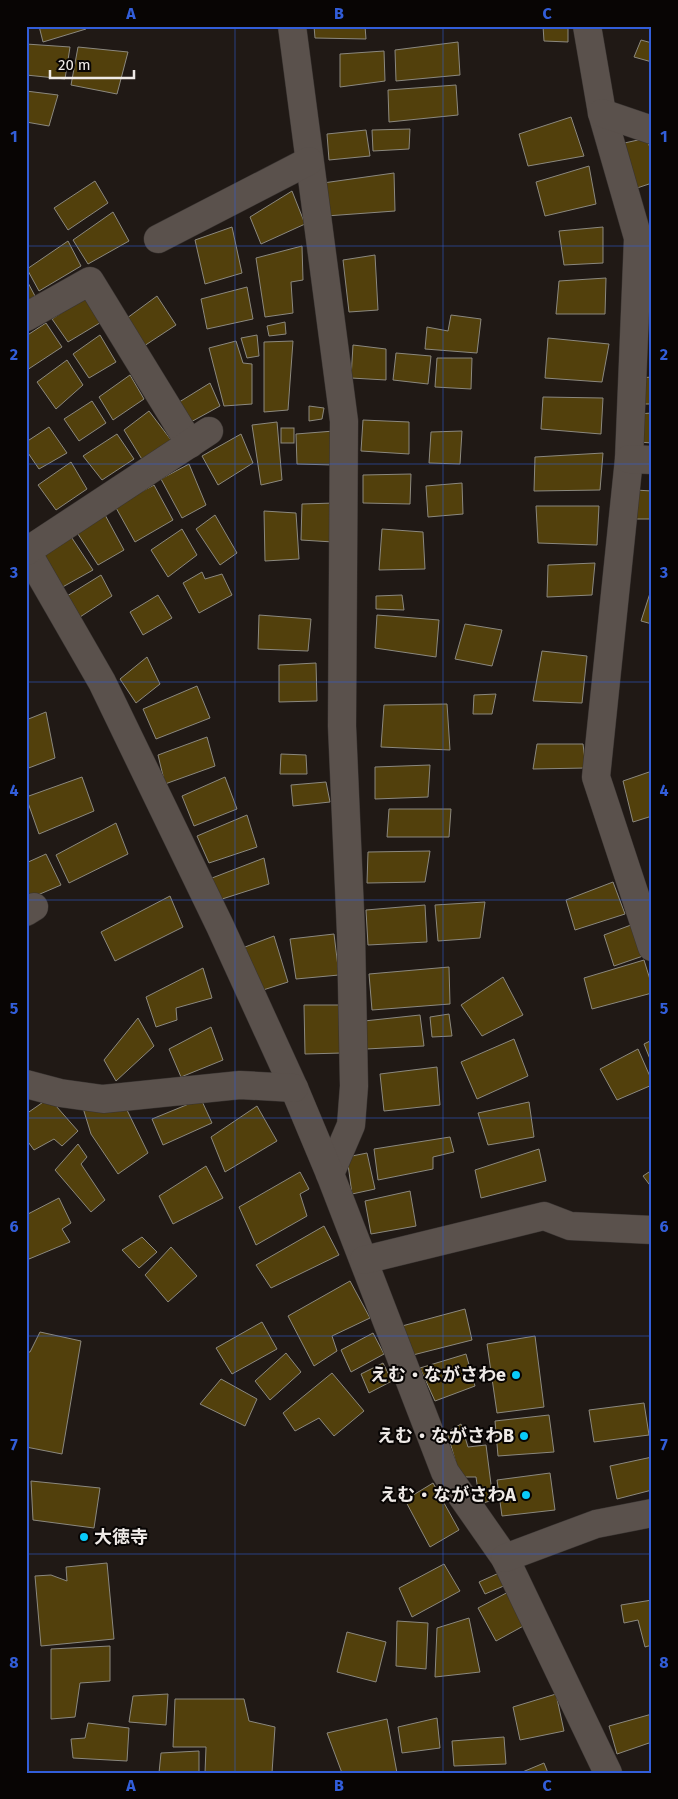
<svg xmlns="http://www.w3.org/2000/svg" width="678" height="1799" font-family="'Fira Sans','Noto Sans JP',sans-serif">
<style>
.building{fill:#52400c;stroke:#8b887f}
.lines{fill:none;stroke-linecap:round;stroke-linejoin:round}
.minor-casing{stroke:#383331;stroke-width:29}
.minor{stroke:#5a514c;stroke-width:28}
.grid{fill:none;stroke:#325eda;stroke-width:1;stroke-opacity:0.55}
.poi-dot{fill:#09cafa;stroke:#080504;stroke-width:2}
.labels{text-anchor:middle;stroke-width:4;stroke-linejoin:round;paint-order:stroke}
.poi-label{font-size:18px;font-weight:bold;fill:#efeae7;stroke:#080504;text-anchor:end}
.neatline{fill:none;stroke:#325eda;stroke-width:2}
.grid-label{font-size:16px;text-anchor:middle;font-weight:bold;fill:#325eda}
</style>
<rect width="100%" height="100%" fill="#201915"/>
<g class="building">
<path d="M 39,26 L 85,26 L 86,29 L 43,42 Z"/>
<path d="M 314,26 L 365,26 L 366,39 L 315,38 Z"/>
<path d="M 543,26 L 568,27 L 568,42 L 544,41 Z"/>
<path d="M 641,40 L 652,43 L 652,62 L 634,57 Z"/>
<path d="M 458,42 L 460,75 L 396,81 L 395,50 Z"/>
<path d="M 26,44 L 70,47 L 65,79 L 26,75 Z"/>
<path d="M 78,47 L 128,52 L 117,94 L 71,85 Z"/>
<path d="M 384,51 L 385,81 L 340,87 L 340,54 Z"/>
<path d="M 456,85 L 458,115 L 389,122 L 388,90 Z"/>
<path d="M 26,91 L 58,95 L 49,126 L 26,122 Z"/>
<path d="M 571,117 L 584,156 L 528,166 L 519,134 Z"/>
<path d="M 410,129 L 409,149 L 373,151 L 372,130 Z"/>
<path d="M 366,130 L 370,156 L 329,160 L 327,134 Z"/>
<path d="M 647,138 L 652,155 L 652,183 L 631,190 L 620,144 Z"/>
<path d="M 589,166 L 596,204 L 545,216 L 536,182 Z"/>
<path d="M 394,173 L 395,211 L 326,216 L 323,183 Z"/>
<path d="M 95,181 L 108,203 L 68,230 L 54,208 Z"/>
<path d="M 292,191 L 305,224 L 261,244 L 250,217 Z"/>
<path d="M 113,212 L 129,241 L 88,264 L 73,240 Z"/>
<path d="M 232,227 L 242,273 L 205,284 L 195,240 Z"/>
<path d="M 603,227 L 603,263 L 564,265 L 559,231 Z"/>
<path d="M 68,241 L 81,266 L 39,291 L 27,269 Z"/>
<path d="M 302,246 L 303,280 L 291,282 L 293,313 L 265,317 L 256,258 Z"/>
<path d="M 375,255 L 378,310 L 349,312 L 343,260 Z"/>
<path d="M 606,278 L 605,314 L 556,314 L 559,281 Z"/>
<path d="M 26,279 L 35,296 L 26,301 Z"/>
<path d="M 247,287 L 253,319 L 207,329 L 201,299 Z"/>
<path d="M 87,296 L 103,321 L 68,342 L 52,319 Z"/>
<path d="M 157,296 L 176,325 L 141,348 L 123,321 Z"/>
<path d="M 451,315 L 481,319 L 477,353 L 425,349 L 427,327 L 448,331 Z"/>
<path d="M 285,322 L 286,334 L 269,336 L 267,326 Z"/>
<path d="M 46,323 L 62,347 L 27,370 L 26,336 Z"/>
<path d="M 100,335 L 116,362 L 89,378 L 73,354 Z"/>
<path d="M 257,335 L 259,356 L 247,358 L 241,338 Z"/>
<path d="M 548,338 L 609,344 L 602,382 L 545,378 Z"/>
<path d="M 236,341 L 243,363 L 252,364 L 252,404 L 224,406 L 209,348 Z"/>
<path d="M 293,341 L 288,410 L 264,412 L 264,342 Z"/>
<path d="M 353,345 L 386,349 L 386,380 L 351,378 Z"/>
<path d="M 396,353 L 431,356 L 428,384 L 393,380 Z"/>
<path d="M 437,358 L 472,358 L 471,389 L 435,387 Z"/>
<path d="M 67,360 L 83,385 L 56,409 L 37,382 Z"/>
<path d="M 130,375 L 144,399 L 113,420 L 99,397 Z"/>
<path d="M 652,377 L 652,404 L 638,404 L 639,378 Z"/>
<path d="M 210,383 L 220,406 L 189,423 L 176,404 Z"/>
<path d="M 543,397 L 603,398 L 601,434 L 541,429 Z"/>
<path d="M 92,401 L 106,423 L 79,441 L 64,419 Z"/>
<path d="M 309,406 L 324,408 L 322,419 L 309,421 Z"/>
<path d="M 149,411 L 171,440 L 143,461 L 124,430 Z"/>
<path d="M 652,413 L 652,443 L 638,442 L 637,414 Z"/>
<path d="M 363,420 L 409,422 L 409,454 L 361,451 Z"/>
<path d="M 277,422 L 282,480 L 261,485 L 252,425 Z"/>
<path d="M 49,427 L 67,453 L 39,469 L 26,450 L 26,442 Z"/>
<rect x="281" y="428" width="13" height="15"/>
<path d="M 334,431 L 334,465 L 297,464 L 296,434 Z"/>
<path d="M 462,431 L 460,464 L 429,463 L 431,432 Z"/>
<path d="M 117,434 L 134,459 L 102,480 L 83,456 Z"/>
<path d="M 241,434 L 253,463 L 218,485 L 202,456 Z"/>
<path d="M 603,453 L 600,490 L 534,491 L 535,457 Z"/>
<path d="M 71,462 L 87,489 L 56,510 L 38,485 Z"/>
<path d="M 189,464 L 206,505 L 182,518 L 161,479 Z"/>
<path d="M 411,474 L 410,504 L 363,503 L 363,475 Z"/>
<path d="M 462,483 L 463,514 L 428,517 L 426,486 Z"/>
<path d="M 154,485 L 173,520 L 135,542 L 115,506 Z"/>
<path d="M 635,490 L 652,491 L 652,519 L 631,519 Z"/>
<path d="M 334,503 L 333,542 L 301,540 L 302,504 Z"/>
<path d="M 536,506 L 599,506 L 597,545 L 538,543 Z"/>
<path d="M 264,511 L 296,513 L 299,559 L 265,561 Z"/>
<path d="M 104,513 L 124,550 L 98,565 L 76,531 Z"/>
<path d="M 215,515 L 237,553 L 220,565 L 196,529 Z"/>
<path d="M 182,529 L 197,555 L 168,577 L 151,550 Z"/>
<path d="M 382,529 L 423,532 L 425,569 L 379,570 Z"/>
<path d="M 70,535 L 93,570 L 59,589 L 41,557 Z"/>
<path d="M 595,563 L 592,595 L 547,597 L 548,565 Z"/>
<path d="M 202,572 L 205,579 L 222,574 L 232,595 L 199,613 L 183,583 Z"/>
<path d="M 101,575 L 112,596 L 80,617 L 67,596 Z"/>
<path d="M 652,587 L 652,624 L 641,621 Z"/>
<path d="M 158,595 L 172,618 L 143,635 L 130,612 Z"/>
<path d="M 402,595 L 404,610 L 376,609 L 376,596 Z"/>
<path d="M 259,615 L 311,619 L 308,651 L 258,649 Z"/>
<path d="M 377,615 L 439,620 L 436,657 L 375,648 Z"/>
<path d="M 465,624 L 502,630 L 492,666 L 455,659 Z"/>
<path d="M 542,651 L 587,656 L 582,703 L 533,701 Z"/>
<path d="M 147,657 L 160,684 L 136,703 L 120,679 Z"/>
<path d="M 316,663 L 317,701 L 279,702 L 279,665 Z"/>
<path d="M 197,686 L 210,718 L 156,739 L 143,709 Z"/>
<path d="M 496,694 L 492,714 L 473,714 L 474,695 Z"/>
<path d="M 447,704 L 450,750 L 381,747 L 384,705 Z"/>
<path d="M 46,712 L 55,758 L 26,769 L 26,720 Z"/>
<path d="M 207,737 L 215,766 L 165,784 L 158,755 Z"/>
<path d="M 537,744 L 583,744 L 586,768 L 533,769 Z"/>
<path d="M 281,754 L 306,755 L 307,774 L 280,774 Z"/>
<path d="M 430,765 L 428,797 L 375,799 L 375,767 Z"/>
<path d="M 652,771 L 652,816 L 633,822 L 623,781 Z"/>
<path d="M 82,777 L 94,811 L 39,834 L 26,797 Z"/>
<path d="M 225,777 L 237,809 L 194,826 L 182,796 Z"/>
<path d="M 326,782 L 330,802 L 293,806 L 291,785 Z"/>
<path d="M 389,809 L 451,809 L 449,837 L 387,837 Z"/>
<path d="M 247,815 L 257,847 L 209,863 L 197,836 Z"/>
<path d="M 116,823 L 128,854 L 69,883 L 56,855 Z"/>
<path d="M 430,851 L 425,882 L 367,883 L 368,852 Z"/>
<path d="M 46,854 L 61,885 L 26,900 L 26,863 Z"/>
<path d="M 264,858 L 269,884 L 219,900 L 212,878 Z"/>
<path d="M 613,882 L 625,914 L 575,930 L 566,900 Z"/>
<path d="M 170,896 L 183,927 L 115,961 L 101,932 Z"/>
<path d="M 485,902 L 480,938 L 438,941 L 435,905 Z"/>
<path d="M 425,905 L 427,942 L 368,945 L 366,910 Z"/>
<path d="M 631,925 L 643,956 L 614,966 L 604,935 Z"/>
<path d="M 334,934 L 339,975 L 296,979 L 290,939 Z"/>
<path d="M 274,936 L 288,982 L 260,991 L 245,947 Z"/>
<path d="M 644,960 L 652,986 L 652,993 L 592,1009 L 584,978 Z"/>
<path d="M 449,967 L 450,1004 L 372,1010 L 369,974 Z"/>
<path d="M 203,968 L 212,998 L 176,1008 L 177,1020 L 156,1027 L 146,997 Z"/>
<path d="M 503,977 L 523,1015 L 482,1036 L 461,1005 Z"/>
<path d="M 304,1005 L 339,1005 L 342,1053 L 305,1054 Z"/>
<path d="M 449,1014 L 452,1036 L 432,1037 L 430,1017 Z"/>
<path d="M 420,1015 L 424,1046 L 366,1049 L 364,1021 Z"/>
<path d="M 138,1018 L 154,1046 L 116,1081 L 104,1060 Z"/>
<path d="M 211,1027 L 223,1060 L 181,1077 L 169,1049 Z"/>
<path d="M 514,1039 L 528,1076 L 477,1099 L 461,1062 Z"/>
<path d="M 652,1040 L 652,1064 L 644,1044 Z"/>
<path d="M 638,1049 L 652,1081 L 652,1085 L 617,1100 L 600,1069 Z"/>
<path d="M 437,1067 L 440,1105 L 384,1111 L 380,1074 Z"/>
<path d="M 49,1098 L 78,1131 L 62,1146 L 54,1139 L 34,1150 L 26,1139 L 26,1114 Z"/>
<path d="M 201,1099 L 212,1123 L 163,1145 L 152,1119 Z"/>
<path d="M 529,1102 L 534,1137 L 488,1145 L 478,1113 Z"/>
<path d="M 257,1106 L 277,1141 L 225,1172 L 211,1137 Z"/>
<path d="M 83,1108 L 126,1108 L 148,1153 L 118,1174 L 91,1134 Z"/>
<path d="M 450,1137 L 454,1152 L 433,1157 L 433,1169 L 378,1180 L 374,1149 Z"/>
<path d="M 78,1144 L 87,1157 L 81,1164 L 105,1200 L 91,1212 L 55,1170 Z"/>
<path d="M 539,1149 L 546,1181 L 481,1198 L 475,1170 Z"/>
<path d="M 367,1153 L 375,1189 L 352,1194 L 347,1157 Z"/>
<path d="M 206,1166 L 223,1198 L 173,1224 L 159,1196 Z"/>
<path d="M 652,1170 L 652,1188 L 643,1176 Z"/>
<path d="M 300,1172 L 309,1189 L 300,1194 L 307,1216 L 256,1245 L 239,1207 Z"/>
<path d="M 410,1191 L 416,1226 L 371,1234 L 365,1201 Z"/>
<path d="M 59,1198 L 71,1223 L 62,1229 L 70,1242 L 29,1259 L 26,1253 L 26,1215 Z"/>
<path d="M 324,1226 L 339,1255 L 271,1288 L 256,1265 Z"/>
<path d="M 142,1237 L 157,1252 L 139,1268 L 122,1250 Z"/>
<path d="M 171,1247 L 197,1276 L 168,1302 L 145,1275 Z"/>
<path d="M 350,1281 L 370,1318 L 332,1336 L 337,1351 L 314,1366 L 288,1316 Z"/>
<path d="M 465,1309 L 472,1340 L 409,1356 L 402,1326 Z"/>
<path d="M 262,1322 L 277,1349 L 232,1374 L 216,1348 Z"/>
<path d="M 40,1332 L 81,1341 L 62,1454 L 26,1447 L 26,1352 L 30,1352 Z"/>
<path d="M 373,1333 L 384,1354 L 351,1372 L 341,1350 Z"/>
<path d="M 535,1336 L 544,1407 L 497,1413 L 487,1344 Z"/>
<path d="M 286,1353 L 301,1372 L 270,1400 L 255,1381 Z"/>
<path d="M 466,1354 L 475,1386 L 435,1401 L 420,1368 Z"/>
<path d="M 383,1363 L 392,1381 L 369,1393 L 361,1374 Z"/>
<path d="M 332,1373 L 364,1411 L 334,1436 L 319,1418 L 295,1431 L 283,1413 Z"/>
<path d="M 221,1379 L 257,1399 L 245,1426 L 200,1404 Z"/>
<path d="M 644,1403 L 649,1435 L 594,1442 L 589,1410 Z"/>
<path d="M 549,1415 L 554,1452 L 498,1456 L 495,1421 Z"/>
<path d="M 461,1424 L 468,1447 L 486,1445 L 493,1500 L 480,1504 L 476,1477 L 460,1477 L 447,1432 Z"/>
<path d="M 652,1457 L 652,1490 L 617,1499 L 610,1466 Z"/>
<path d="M 550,1473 L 555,1510 L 502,1516 L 497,1480 Z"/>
<path d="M 31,1481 L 100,1488 L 94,1528 L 33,1520 Z"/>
<path d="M 433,1483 L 459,1530 L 430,1547 L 405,1500 Z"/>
<path d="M 107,1563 L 114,1639 L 41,1646 L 35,1576 L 51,1575 L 67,1581 L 66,1567 Z"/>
<path d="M 444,1564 L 460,1591 L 412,1617 L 399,1588 Z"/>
<path d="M 499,1573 L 506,1585 L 485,1594 L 479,1582 Z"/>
<path d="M 512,1590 L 527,1624 L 496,1641 L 478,1608 Z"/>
<path d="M 652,1600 L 652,1645 L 645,1647 L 638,1620 L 624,1623 L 621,1605 Z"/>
<path d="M 469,1618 L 480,1672 L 435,1677 L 437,1628 Z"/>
<path d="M 397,1621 L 428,1623 L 426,1669 L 396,1666 Z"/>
<path d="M 347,1632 L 386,1642 L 376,1682 L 337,1672 Z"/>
<path d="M 110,1646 L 110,1681 L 80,1683 L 75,1717 L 51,1719 L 51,1649 Z"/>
<path d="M 168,1694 L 166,1725 L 129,1722 L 133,1696 Z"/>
<path d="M 556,1694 L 564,1731 L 520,1740 L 513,1707 Z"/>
<path d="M 175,1699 L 244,1699 L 249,1721 L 275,1727 L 272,1773 L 205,1773 L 206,1747 L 173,1747 Z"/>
<path d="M 652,1714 L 652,1742 L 617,1754 L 609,1726 Z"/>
<path d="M 437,1718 L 440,1748 L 402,1753 L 398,1727 Z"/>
<path d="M 387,1719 L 397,1773 L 342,1773 L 327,1733 Z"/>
<path d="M 88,1723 L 129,1728 L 127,1761 L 73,1758 L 71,1739 L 85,1738 Z"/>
<path d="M 504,1737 L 506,1764 L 454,1766 L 452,1741 Z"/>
<path d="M 199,1751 L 199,1773 L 159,1773 L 161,1753 Z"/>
<path d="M 544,1763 L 548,1773 L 520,1773 Z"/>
</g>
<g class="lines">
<g class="minor-casing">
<g id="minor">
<path d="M 292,26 L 344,421 L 342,726 L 351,934 L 354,1086 L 351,1125 L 330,1174"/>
<path d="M 587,26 L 602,113 L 638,238 L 629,459 L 596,777 L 652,947"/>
<path d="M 602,113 L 652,130"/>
<path d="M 158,239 L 309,161"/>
<path d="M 26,317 L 90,281 L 190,444"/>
<path d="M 629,459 L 652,460"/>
<path d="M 26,550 L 102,682 L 220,926 L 294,1088 L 330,1174 L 445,1472 L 505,1558 L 608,1773"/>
<path d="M 27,551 L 209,431"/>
<path d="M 26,912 L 34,907"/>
<path d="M 26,1084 L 60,1093 L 103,1099 L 240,1085 L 294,1088"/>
<path d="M 364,1260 L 544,1216 L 570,1226 L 652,1230"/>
<path d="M 505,1558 L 596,1524 L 652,1513"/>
</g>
</g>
<use href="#minor" class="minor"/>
</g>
<path class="grid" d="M 235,26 L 235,1773M 443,26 L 443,1773M 26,246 L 652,246M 26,464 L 652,464M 26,682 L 652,682M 26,900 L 652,900M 26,1118 L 652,1118M 26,1336 L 652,1336M 26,1554 L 652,1554"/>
<g class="poi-dot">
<circle cx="516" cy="1375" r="5"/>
<circle cx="524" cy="1436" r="5"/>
<circle cx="526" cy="1495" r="5"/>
<circle cx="84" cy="1537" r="5"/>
</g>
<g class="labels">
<g class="poi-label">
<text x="506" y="1381">えむ・ながさわe</text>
<text x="514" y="1442">えむ・ながさわB</text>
<text x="516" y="1501">えむ・ながさわA</text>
<text x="94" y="1543" text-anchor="start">大徳寺</text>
</g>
</g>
<rect width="678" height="1799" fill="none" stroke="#080504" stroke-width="55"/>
<path d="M50 70v8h84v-8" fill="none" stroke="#efeae7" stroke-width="2.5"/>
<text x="58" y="70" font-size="15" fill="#efeae7" stroke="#080504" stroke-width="4" paint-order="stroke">20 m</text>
<rect x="28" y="28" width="622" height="1744" class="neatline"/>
<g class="grid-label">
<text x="131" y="19">A</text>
<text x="339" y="19">B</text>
<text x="547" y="19">C</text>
<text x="14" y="142">1</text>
<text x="664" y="142">1</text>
<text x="14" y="360">2</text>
<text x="664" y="360">2</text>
<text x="14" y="578">3</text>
<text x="664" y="578">3</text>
<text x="14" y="796">4</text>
<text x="664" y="796">4</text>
<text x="14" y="1014">5</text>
<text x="664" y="1014">5</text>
<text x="14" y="1232">6</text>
<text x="664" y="1232">6</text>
<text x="14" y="1450">7</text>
<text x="664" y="1450">7</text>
<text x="14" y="1668">8</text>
<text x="664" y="1668">8</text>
<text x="131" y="1791">A</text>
<text x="339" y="1791">B</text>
<text x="547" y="1791">C</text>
</g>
</svg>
